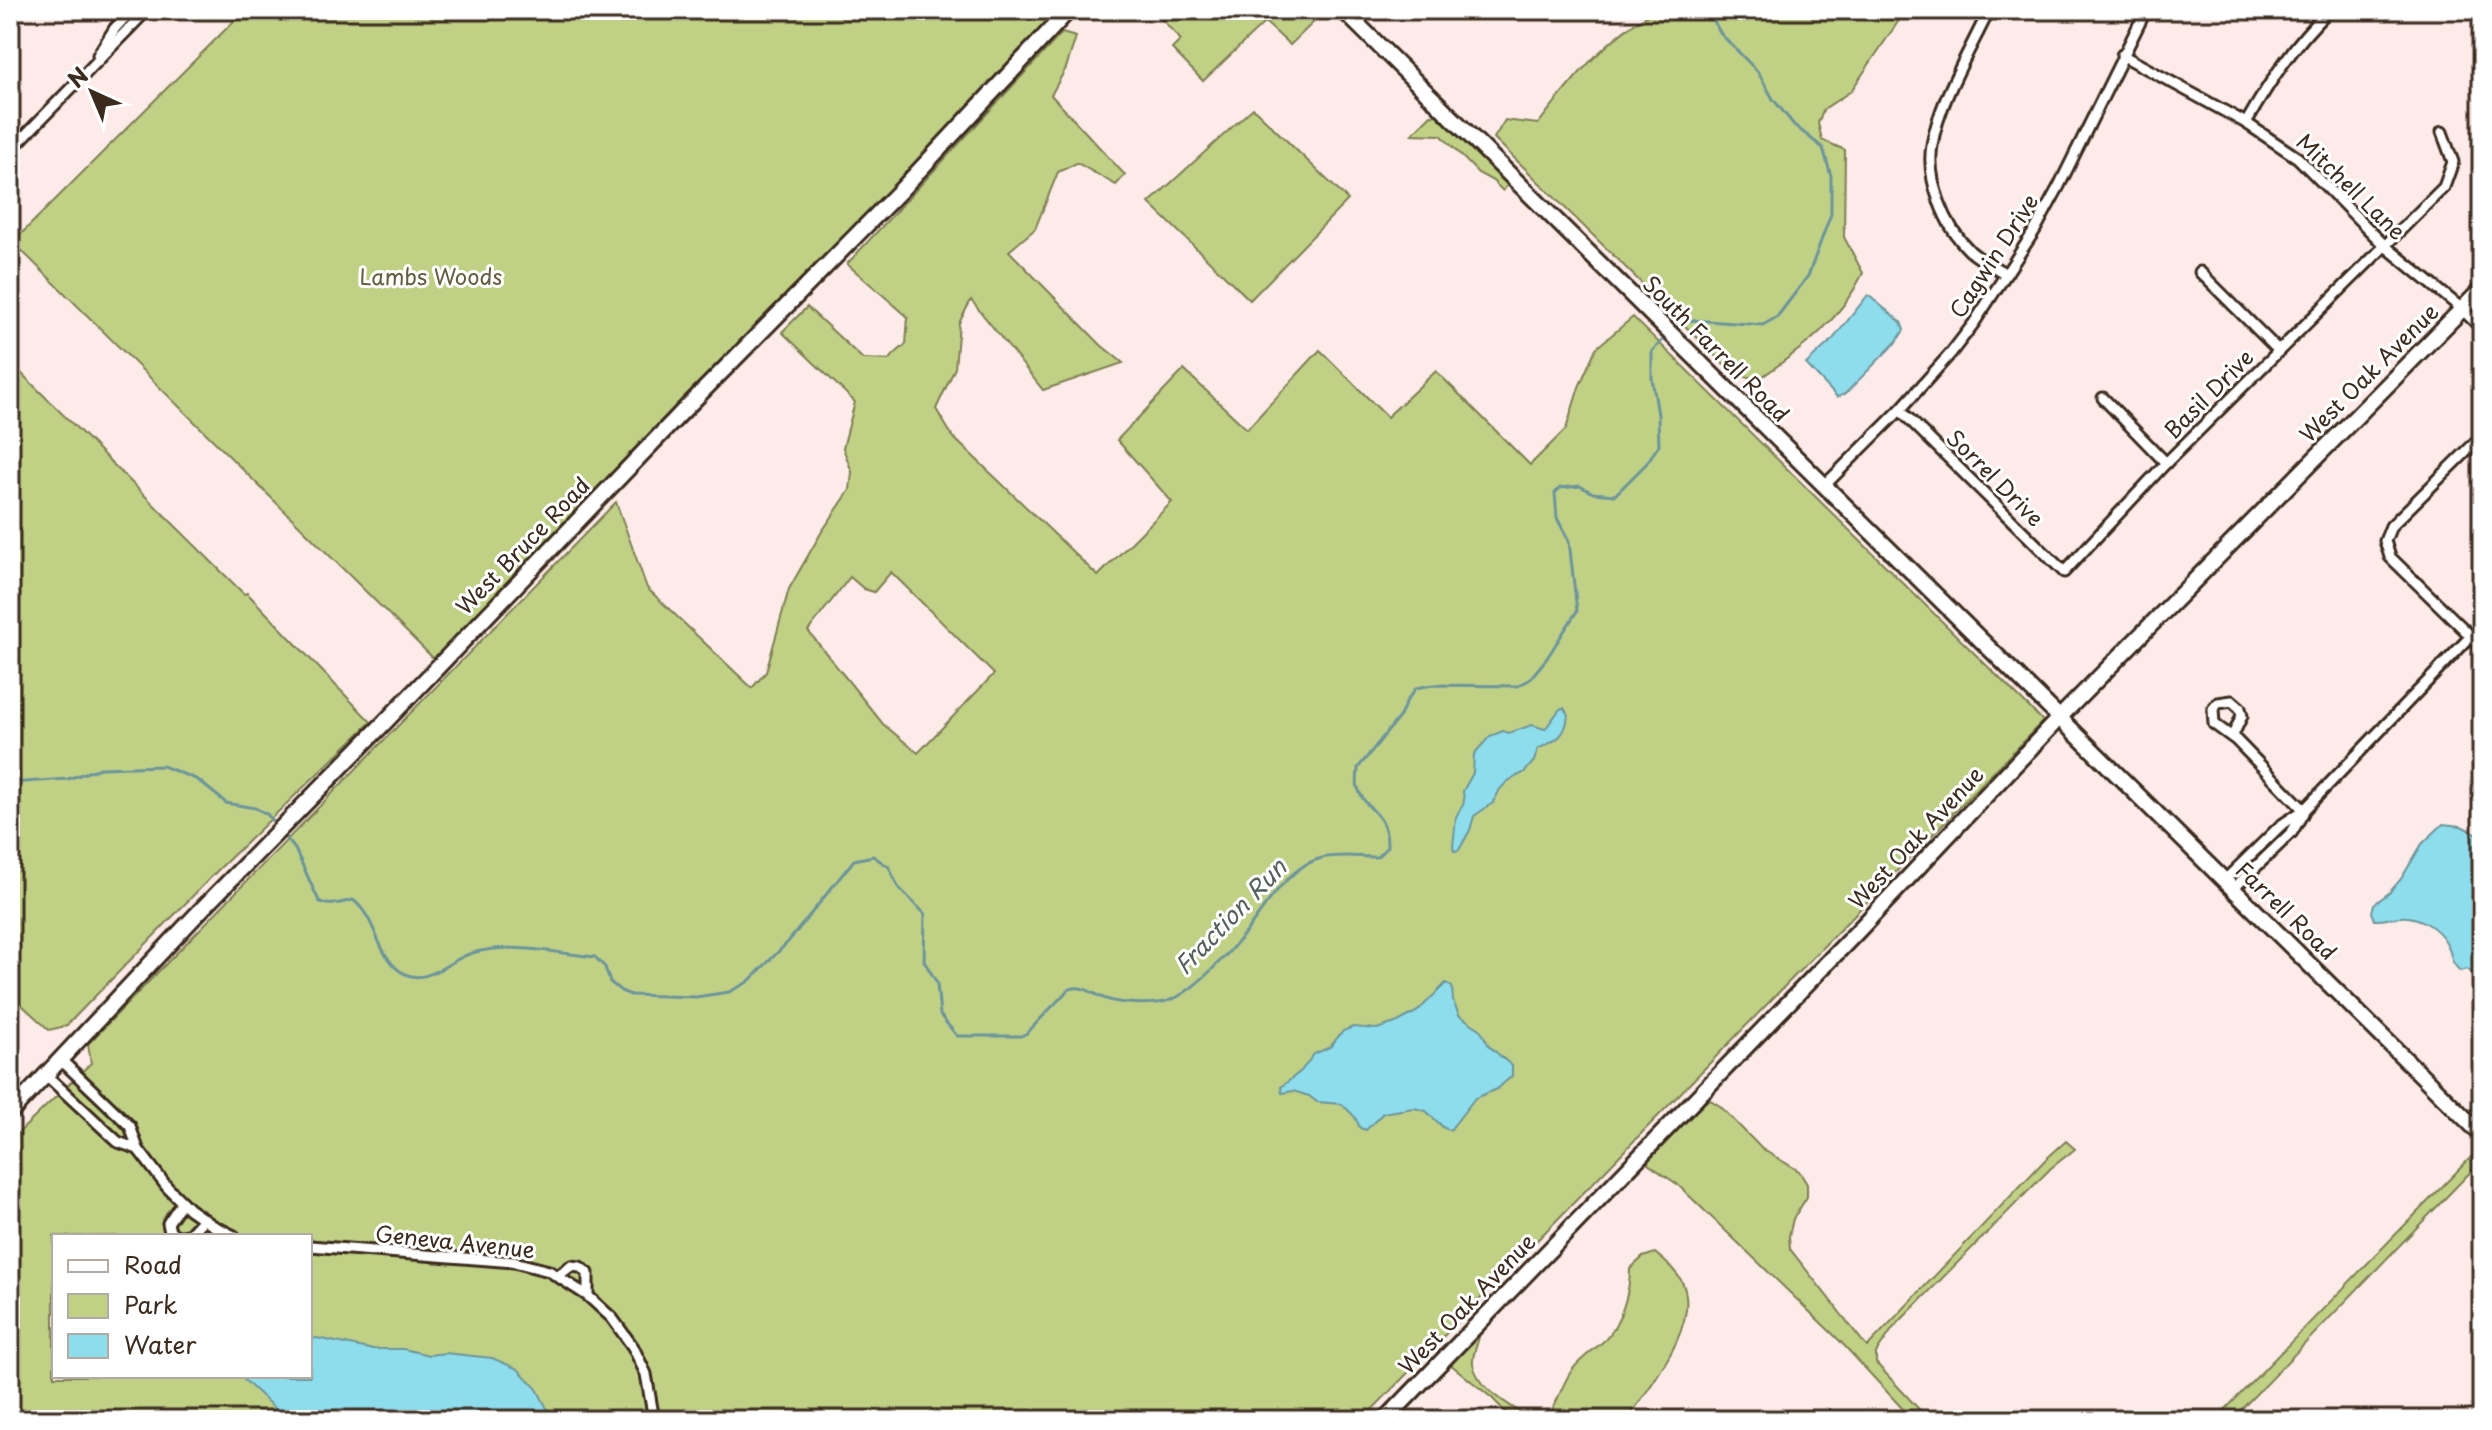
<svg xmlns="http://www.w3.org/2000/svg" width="2492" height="1430" font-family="'Playpen Sans',sans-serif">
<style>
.green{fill:#c0d186;stroke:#7e7e52;stroke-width:2;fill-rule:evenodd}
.water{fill:#8eddec;stroke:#6d959a;stroke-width:2}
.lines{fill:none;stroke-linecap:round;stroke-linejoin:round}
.stream{stroke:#6d959a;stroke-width:3}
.street-casing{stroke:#3b2a1e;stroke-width:15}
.secondary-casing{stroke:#3b2a1e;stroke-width:20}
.street{stroke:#fff;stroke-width:9}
.secondary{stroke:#fff;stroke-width:14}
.labels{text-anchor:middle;stroke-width:6;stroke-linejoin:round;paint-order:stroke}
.street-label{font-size:22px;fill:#3b2a1e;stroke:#fff}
.park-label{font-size:22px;fill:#635c3d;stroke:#fff}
.water-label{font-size:24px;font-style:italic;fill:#54605c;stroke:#fff}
</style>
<rect width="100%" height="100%" fill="#fdebe9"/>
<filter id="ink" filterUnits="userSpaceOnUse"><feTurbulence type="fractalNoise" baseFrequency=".0125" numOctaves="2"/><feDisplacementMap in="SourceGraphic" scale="16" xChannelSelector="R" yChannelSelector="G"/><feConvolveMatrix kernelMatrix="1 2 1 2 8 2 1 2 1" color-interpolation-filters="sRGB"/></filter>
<g filter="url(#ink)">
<g class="green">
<path d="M 245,10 L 1062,10 C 856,229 643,442 435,660 L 13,242 Z"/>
<path d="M 1153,10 L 1324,10 L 1325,11 L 1290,45 L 1265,22 L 1203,81 L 1172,49 L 1181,40 Z"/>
<path d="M 1657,10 L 1906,10 L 1851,91 L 1824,109 L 1818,123 L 1822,140 L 1845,150 L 1844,237 L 1863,273 C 1838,324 1804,347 1759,379 L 1734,374 L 1494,138 L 1505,120 L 1538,124 C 1572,80 1607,36 1657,10 Z"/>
<path d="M 1062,33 L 1076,37 L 1066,68 L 1051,95 L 1125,175 L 1116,185 L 1077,163 L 1058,172 L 1035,229 L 1009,251 L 1101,345 L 1123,363 L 1043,390 L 971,300 L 959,323 L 955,368 L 936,409 L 953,437 L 1098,576 L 1172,502 L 1117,440 L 1184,370 L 1247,429 L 1320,350 L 1387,417 L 1436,371 L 1530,465 L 1566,429 L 1579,387 L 1596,348 L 1633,317 L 2043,721 L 1362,1420 L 10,1420 L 10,1141 L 91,1063 L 88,1044 L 616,502 L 647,588 L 752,688 L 766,672 L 789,589 L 821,533 L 850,490 L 852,472 L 843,448 L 855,402 L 782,332 L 807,307 L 863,359 L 888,360 L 906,344 L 908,317 L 847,264 ZM 891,572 L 994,674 L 918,753 L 883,724 L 808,631 L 850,577 L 864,589 L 874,592 ZM 54,1236 L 310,1236 L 310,1376 L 54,1376 Z"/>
<path d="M 1253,108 L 1348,200 L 1250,300 L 1149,203 Z"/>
<path d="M 1431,115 L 1443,116 L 1509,183 L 1503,191 L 1493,181 L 1478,173 L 1441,135 L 1412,134 Z"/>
<path d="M 10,362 L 244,594 L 247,593 L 371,722 L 219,869 L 66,1026 L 49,1030 L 10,994 Z"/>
<path d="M 1709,1099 L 1720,1106 L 1762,1149 L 1799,1171 L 1807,1184 L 1807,1197 L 1793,1219 L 1789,1236 L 1790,1249 L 1867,1347 L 2045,1160 L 2066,1141 L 2075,1149 L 2051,1168 L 1894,1327 L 1876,1353 L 1876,1363 L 1929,1420 L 1913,1420 L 1840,1341 L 1677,1184 L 1648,1164 L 1649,1153 Z"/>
<path d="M 2474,1154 L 2482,1157 L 2482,1160 L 2231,1420 L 2215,1420 Z"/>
<path d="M 1655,1253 C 1665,1261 1675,1270 1681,1280 C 1704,1321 1649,1387 1627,1420 L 1545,1420 C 1558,1405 1560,1387 1572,1370 C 1581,1358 1594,1350 1605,1340 C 1621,1324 1630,1291 1630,1269 L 1643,1257 Z"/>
<path d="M 1479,1337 C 1477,1345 1472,1356 1473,1363 C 1476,1389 1514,1407 1532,1420 L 1513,1420 L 1492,1398 L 1450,1364 L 1472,1339 Z"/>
</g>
<g class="water">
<path d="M 1868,295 L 1901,322 L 1904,330 L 1897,341 L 1845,394 L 1837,397 L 1806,364 L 1833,339 Z"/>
<path d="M 1564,708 L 1568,715 C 1566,737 1556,740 1538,749 L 1534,761 L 1525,772 L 1508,781 L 1500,789 L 1493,803 L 1474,816 L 1470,830 L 1459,850 L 1454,851 L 1453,847 L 1456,817 L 1464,802 L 1463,791 L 1473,773 L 1474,754 L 1490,736 L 1503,731 L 1509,733 L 1532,725 L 1545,729 L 1560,709 Z"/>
<path d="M 2443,824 L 2461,826 L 2482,836 L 2482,967 L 2475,975 L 2467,969 L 2460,971 C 2449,960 2453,957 2447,944 C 2439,928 2418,915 2400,917 C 2391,917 2385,921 2375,920 L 2372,912 L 2374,904 L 2389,893 L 2401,879 L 2422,844 Z"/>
<path d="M 1446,983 L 1452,987 L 1453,1001 L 1459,1015 L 1480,1029 L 1489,1046 L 1512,1066 L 1512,1076 L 1497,1089 L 1475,1098 L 1450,1130 L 1444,1128 L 1426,1111 L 1414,1108 L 1383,1113 L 1366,1130 L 1360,1128 L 1355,1117 L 1342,1104 L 1317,1102 L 1309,1096 L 1293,1091 L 1282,1093 L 1281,1087 L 1301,1071 L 1314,1054 L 1330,1047 L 1343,1031 L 1353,1027 L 1377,1029 L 1398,1022 L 1418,1011 Z"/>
<path d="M 317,1338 L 369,1349 L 403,1349 L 429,1355 L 445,1353 L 492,1358 L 518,1369 L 537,1389 L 553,1420 L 287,1420 L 240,1376 L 310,1376 L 310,1339 Z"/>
</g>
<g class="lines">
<g class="stream">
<path d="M 1673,330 L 1692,320 L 1763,325 L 1777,317 L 1808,276 L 1831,214 L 1831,176 L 1823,148 L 1794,125 L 1773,99 L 1758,72 L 1721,34 L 1713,20 L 1712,10"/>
<path d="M 10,783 L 68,779 L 100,768 L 163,766 L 198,780 L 226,803 L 255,808 L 267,814 L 277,827"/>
<path d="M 282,833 L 295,849 L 319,901 C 329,908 342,902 353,900 C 377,918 376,954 400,971 C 426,989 449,959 472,953 C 510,942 557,953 595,957 L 605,967 L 610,982 L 621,991 L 631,995 L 696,997 L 729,992 L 748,982 L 788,942 L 854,860 L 873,856 L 889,867 L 898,887 L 925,914 L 924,961 L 937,983 L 940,1015 L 957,1036 L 1021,1036 L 1027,1033 L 1068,990 C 1085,982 1095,998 1113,1001 C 1128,1004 1158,1006 1173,999 C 1196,989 1229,953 1245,933 C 1264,909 1289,865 1322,858 C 1339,854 1359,857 1377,857 L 1387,847 C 1388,811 1365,812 1358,788 C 1356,783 1358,774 1358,768 L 1400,716 L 1406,702 L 1416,688 L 1433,685 L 1518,686 L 1529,680 L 1547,658 L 1577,611 L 1569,541 L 1557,518 L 1555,493 L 1560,488 L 1580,486 L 1593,493 L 1615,495 L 1646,464 L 1659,445 L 1658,415 L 1652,378 L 1652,351 L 1668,335"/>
</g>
<g class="street-casing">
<g id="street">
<path d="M 1989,10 C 1970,51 1939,101 1932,145 C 1926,180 1945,227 1970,251 C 1980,260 1995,267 2006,274"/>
<path d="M 98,55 L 115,28 L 132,10"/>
<path d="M 2122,55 L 2246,123 L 2298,158 L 2384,245 L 2462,309 L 2482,329"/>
<path d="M 2246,123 C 2270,81 2294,44 2329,10"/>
<path d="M 10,151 L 147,10"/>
<path d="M 2200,272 L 2279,351"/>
<path d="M 2103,398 L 2166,463"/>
<path d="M 1900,410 L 2064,572 L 2166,463 L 2444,187 L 2453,162 L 2442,132"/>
<path d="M 2482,436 L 2391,526 L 2385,541 L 2390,557 L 2482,647"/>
<path d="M 1824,486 L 1900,410 L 1951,353 L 1974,323 L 2035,230 L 2059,186 L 2146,10"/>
<path d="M 2232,737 L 2242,716 L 2240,708 L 2232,701 L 2218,703 L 2213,709 L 2214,724 L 2236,740 L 2304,810"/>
<path d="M 2224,881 L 2280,826 L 2304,810 L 2471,636 L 2482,628"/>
<path d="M 2233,889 L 2292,832 L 2303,813"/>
<path d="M 60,1059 L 130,1126 L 138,1149 L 167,1187 L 189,1209 L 212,1225 L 234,1236"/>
<path d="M 46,1075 L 118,1142 L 138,1149"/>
<path d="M 178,1236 L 170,1232 L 168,1223 L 182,1202"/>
<path d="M 182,1236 L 189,1235 L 204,1219"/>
<path d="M 310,1246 L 514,1262 L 549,1271 L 588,1296 L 612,1318 L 633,1347 L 646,1374 L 654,1420"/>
<path d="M 558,1276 L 571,1266 L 580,1267 L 588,1273 L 588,1296"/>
</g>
</g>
<g class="secondary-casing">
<g id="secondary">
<path d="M 1343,10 L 2482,1135"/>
<path d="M 10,1113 L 199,912 L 386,721 L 683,411 L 900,191 L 1069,10"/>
<path d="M 1385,1420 L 1856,933 L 2059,718 L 2482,289"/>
</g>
</g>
<use href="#street" class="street"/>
<use href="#secondary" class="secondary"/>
</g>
</g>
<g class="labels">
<g class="street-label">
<text transform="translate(2351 187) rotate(44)" y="8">Mitchell Lane</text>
<text transform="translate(1994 256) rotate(-57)" y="8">Cagwin Drive</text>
<text transform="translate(1716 349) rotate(45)" y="8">South Farrell Road</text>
<text transform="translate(2369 373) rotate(-45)" y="8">West Oak Avenue</text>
<text transform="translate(2209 394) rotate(-45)" y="8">Basil Drive</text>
<text transform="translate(1995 478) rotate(45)" y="8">Sorrel Drive</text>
<text transform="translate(523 546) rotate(-46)" y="8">West Bruce Road</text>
<text transform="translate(1916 838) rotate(-47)" y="8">West Oak Avenue</text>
<text transform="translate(2286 911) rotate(44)" y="8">Farrell Road</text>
<text transform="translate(455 1242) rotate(6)" y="8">Geneva Avenue</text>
<text transform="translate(1467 1304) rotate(-46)" y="8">West Oak Avenue</text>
</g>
<g class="park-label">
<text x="431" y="285">Lambs Woods</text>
</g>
<g class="water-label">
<text transform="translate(1231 917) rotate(-46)" y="8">Fraction Run</text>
</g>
</g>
<rect width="2492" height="1430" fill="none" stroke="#fff" stroke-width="40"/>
<rect x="20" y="20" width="2452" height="1390" fill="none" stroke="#3b2a1e" stroke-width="3" filter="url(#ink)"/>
<rect x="52" y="1234" width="260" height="144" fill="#ffffff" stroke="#b1aaa5" stroke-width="2"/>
<rect x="68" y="1260" width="40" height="12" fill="#ffffff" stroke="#b1aaa5" stroke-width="2"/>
<text x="124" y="1274" font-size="24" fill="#3b2a1e">Road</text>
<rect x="68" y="1294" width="40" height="24" fill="#c0d186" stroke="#b1aaa5" stroke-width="2"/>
<text x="124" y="1314" font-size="24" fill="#3b2a1e">Park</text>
<rect x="68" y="1334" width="40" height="24" fill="#8eddec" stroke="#b1aaa5" stroke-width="2"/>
<text x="124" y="1354" font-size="24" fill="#3b2a1e">Water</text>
<g transform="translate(92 92) rotate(316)" stroke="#ffffff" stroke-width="6" paint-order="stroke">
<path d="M0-6L14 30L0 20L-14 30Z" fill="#3b2a1e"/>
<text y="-12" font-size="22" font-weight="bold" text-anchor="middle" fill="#3b2a1e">N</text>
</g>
</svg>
